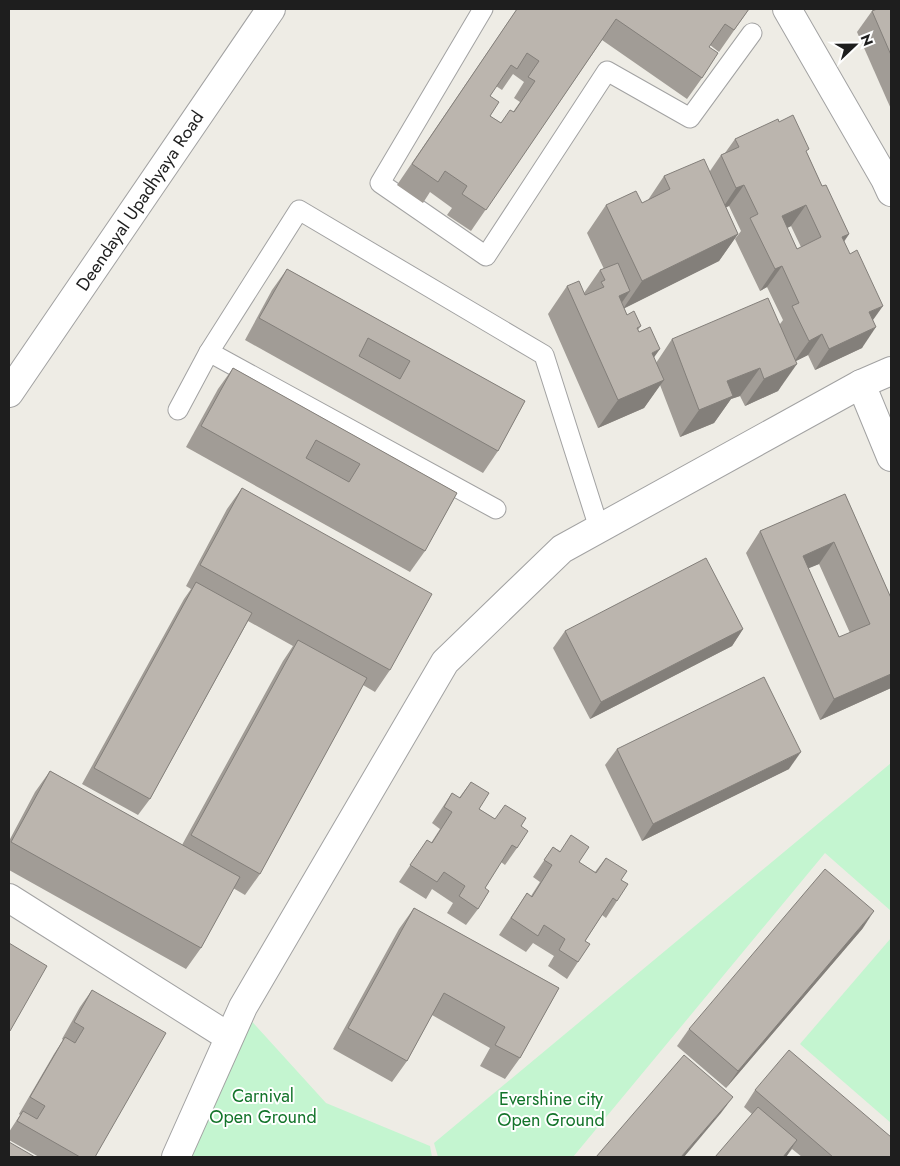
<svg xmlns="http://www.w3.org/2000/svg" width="900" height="1166" font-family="Jost,sans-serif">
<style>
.park{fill:#c4f5d0}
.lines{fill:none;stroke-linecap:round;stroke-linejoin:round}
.service-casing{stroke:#a2a2a2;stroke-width:21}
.minor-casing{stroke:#a2a2a2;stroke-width:30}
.tertiary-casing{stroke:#a2a2a2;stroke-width:30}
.service{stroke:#fff;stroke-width:19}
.minor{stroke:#fff;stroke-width:28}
.tertiary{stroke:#fff;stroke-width:28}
.wall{fill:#a19c96;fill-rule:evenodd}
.shaded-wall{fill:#837f7a}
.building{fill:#bbb5ae;stroke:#837f7a;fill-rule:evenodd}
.labels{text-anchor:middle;stroke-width:4;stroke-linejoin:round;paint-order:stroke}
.street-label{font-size:18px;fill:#1e1e1e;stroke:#fff}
.park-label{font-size:18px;fill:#13742a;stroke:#fff}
</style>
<rect width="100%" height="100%" fill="#eeece5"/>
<g class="park">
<path d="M 891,763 L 891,911 L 825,853 L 573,1157 L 438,1157 L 434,1143 Z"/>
<path d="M 891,938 L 891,1123 L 800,1044 Z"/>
<path d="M 247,1016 L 326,1103 L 430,1146 L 432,1157 L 187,1157 Z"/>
</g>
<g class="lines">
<g class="service-casing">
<g id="service">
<path d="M 483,9 L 380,183 L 486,256 L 607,71 L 690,118 L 752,33"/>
<path d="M 209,352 L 496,509"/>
<path d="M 178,410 L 209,352 L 299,210 L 544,355 L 599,528"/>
</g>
</g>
<g class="minor-casing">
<g id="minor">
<path d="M 787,9 L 885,179 L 891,192"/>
<path d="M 861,384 L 891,457"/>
<path d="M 9,393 L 271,9"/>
<path d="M 9,898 L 229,1037"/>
</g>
</g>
<g class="tertiary-casing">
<path id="tertiary" d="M 176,1157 L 243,1007 L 445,662 L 562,549 L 861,384 L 891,371"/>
</g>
<use href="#service" class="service"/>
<use href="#minor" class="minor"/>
<use href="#tertiary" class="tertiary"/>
</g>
<g class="wall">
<path d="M 517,9 L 609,10 L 609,9 L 749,9 L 719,52 L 710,45 L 709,47 L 702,78 L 687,99 L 602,40 L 471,231 L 447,215 L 452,208 L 430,192 L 423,203 L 397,185 ZM 513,74 L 524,82 L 514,98 L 520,102 L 513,112 L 501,123 L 490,116 L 490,96 L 496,86 L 502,90 Z"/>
<path d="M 891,9 L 891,109 L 857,32 L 872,11 Z"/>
<path d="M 779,122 L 807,153 L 822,186 L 849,234 L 844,242 L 873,319 L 862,348 L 815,370 L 808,355 L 796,361 L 778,391 L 745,406 L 740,396 L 731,399 L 714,423 L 680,437 L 660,385 L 644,408 L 598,428 L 548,314 L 567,286 L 584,293 L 600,270 L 604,269 L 587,233 L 606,205 L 642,203 L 648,200 L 664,176 L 710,171 L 721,155 L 725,153 L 735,139 ZM 729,206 L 741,231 L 735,239 L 760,291 L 767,287 L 783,320 L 780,324 L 672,339 L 656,363 L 638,330 L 641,326 L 627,315 L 624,308 L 719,261 L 738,234 L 726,207 ZM 791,226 L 801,247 L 797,249 L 787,228 Z"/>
<path d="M 287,269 L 525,401 L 498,451 L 483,473 L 245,340 L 272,290 Z"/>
<path d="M 233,368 L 457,493 L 425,551 L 410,572 L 186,447 L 218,389 Z"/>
<path d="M 242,488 L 390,670 L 375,692 L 363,685 L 260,874 L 245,895 L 233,888 L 201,948 L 186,969 L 9,870 L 9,841 L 35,792 L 50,771 L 182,845 L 283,661 L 293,646 L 248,621 L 150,799 L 138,815 L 82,784 L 184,599 L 191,589 L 186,586 L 227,509 Z"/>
<path d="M 845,494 L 891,598 L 891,688 L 820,720 L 746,553 L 760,531 ZM 819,564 L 850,633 L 839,637 L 808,568 Z"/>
<path d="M 743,629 L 732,646 L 590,719 L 553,648 L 565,631 Z"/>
<path d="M 617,749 L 789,769 L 642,841 L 605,765 Z"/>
<path d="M 471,782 L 479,809 L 495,819 L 521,826 L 517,848 L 505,865 L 501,862 L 485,888 L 478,909 L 466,925 L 447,913 L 453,903 L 432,889 L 426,899 L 399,882 L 427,840 L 431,843 L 440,829 L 432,823 L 452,793 L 459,798 Z"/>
<path d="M 553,847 L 579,862 L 595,872 L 606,858 L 621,880 L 617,901 L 606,918 L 602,915 L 585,941 L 578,962 L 567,979 L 548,966 L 554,956 L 533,943 L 526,952 L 499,935 L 527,893 L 531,896 L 540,882 L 533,877 Z"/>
<path d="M 414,908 L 559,988 L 520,1058 L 505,1079 L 480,1066 L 490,1048 L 432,1015 L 407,1061 L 392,1082 L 333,1049 L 399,929 Z"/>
<path d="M 863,928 L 726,1088 L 677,1046 L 689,1029 Z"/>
<path d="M 92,990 L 95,1157 L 39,1157 L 9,1140 L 9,1132 L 20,1115 L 19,1114 L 54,1054 L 63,1040 L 62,1039 L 80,1007 Z"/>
<path d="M 755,1090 L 891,1157 L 802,1157 L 792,1149 L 786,1157 L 752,1114 L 744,1107 Z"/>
</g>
<g class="shaded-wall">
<path d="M 744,185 L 729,206 L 722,209 L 736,188 Z"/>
<path d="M 806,205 L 791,226 L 767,238 L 782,216 Z"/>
<path d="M 738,234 L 719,261 L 623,309 L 642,281 Z"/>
<path d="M 849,234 L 834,255 L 842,237 Z"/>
<path d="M 782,266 L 767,287 L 760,291 L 775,269 Z"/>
<path d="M 630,291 L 611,318 L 619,296 Z"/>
<path d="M 883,306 L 868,327 L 869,312 Z"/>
<path d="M 876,327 L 862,348 L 815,370 L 829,349 Z"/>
<path d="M 822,334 L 808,355 L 794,362 L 809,341 Z"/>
<path d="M 660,349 L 640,377 L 652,353 Z"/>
<path d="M 797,364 L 778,391 L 745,406 L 764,379 Z"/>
<path d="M 760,368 L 740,396 L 731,399 L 714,423 L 680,437 L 699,410 L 727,381 Z"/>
<path d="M 664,380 L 644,408 L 598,428 L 618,400 Z"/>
<path d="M 834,542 L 819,564 L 788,577 L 803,556 Z"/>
<path d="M 743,629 L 732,646 L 590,719 L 601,702 Z"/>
<path d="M 891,674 L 891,688 L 820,720 L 834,699 Z"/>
<path d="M 801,752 L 789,769 L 642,841 L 653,824 Z"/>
<path d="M 874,911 L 863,928 L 726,1088 L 738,1071 Z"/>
<path d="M 733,1097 L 721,1113 L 684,1157 L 681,1157 Z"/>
<path d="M 797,1140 L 786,1157 L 783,1157 Z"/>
</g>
<g class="building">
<path d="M 517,9 L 608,9 L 609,10 L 610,9 L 749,9 L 734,30 L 725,24 L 709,47 L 718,53 L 702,78 L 616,19 L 486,210 L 462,194 L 467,186 L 445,171 L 438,182 L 412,164 ZM 527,53 L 539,61 L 528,77 L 535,81 L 514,112 L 510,110 L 501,123 L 490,116 L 499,102 L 490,96 L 511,65 L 517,69 Z"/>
<path d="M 877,9 L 891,9 L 891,55 L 872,11 Z"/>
<path d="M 793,115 L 809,149 L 806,151 L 822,186 L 826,185 L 849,234 L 842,237 L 850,254 L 857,250 L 883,306 L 869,312 L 876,327 L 829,349 L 822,334 L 809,341 L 792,306 L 799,303 L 782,266 L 775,269 L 750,218 L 758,214 L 744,185 L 736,188 L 721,155 L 739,147 L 735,139 L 778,119 L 779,122 ZM 806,205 L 821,237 L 797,249 L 782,216 Z"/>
<path d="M 704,159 L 738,234 L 642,281 L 606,205 L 636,191 L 642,203 L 670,189 L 664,176 Z"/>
<path d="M 618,263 L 630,291 L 619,296 L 627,315 L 634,311 L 641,326 L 637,328 L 639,332 L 650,327 L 660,349 L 652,353 L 664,380 L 618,400 L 567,286 L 579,281 L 585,295 L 604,287 L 601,282 L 605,280 L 600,270 Z"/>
<path d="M 287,269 L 525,401 L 498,451 L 259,318 ZM 368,338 L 410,361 L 400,379 L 359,356 Z"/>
<path d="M 768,298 L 797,364 L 764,379 L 760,368 L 727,381 L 733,396 L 699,410 L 672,339 Z"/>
<path d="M 233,368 L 457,493 L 425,551 L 201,426 ZM 316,440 L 360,464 L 349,482 L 306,458 Z"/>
<path d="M 242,488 L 432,594 L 390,670 L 200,565 Z"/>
<path d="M 845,494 L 891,598 L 891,674 L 834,699 L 760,531 ZM 834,542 L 870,624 L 839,637 L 803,556 Z"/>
<path d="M 706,558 L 743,629 L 601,702 L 565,631 Z"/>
<path d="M 196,582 L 252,613 L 150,799 L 94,768 Z"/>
<path d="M 298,640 L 367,678 L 260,874 L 191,835 Z"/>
<path d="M 764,677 L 801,752 L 653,824 L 617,749 Z"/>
<path d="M 50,771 L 240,877 L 201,948 L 11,842 Z"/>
<path d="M 471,782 L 489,793 L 479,809 L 495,819 L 505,805 L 526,818 L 521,826 L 528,831 L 517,848 L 512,845 L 485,888 L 489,891 L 478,909 L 459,896 L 465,886 L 444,872 L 437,882 L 410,865 L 427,840 L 432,843 L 452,812 L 444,807 L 452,793 L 460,798 Z"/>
<path d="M 571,835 L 589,847 L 579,862 L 596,873 L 606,858 L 627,871 L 621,880 L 628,884 L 617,901 L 613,898 L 585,941 L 590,944 L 578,962 L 559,950 L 565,939 L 544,925 L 538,936 L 511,918 L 527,893 L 532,897 L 552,865 L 544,860 L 553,847 L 560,852 Z"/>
<path d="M 825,869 L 874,911 L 738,1071 L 689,1029 Z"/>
<path d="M 414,908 L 559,988 L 520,1058 L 495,1045 L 505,1027 L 444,993 L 407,1061 L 348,1028 Z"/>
<path d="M 9,943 L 47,966 L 10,1031 L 9,1030 Z"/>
<path d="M 92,990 L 166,1033 L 95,1157 L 80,1157 L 17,1121 L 23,1111 L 37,1119 L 45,1106 L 30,1097 L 65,1037 L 75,1043 L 84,1028 L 74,1022 Z"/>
<path d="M 789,1050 L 891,1137 L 891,1157 L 833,1157 L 755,1090 Z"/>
<path d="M 684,1055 L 733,1097 L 681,1157 L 596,1157 Z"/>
<path d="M 758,1107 L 797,1140 L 783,1157 L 715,1157 Z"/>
<path d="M 9,1142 L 35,1157 L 9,1157 Z"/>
</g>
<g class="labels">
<g class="street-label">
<text transform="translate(140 201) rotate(-56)" y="6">Deendayal Upadhyaya Road</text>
</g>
<g class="park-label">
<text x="263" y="1102">Carnival<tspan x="263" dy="21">Open Ground</tspan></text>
<text x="551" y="1105">Evershine city<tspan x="551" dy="21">Open Ground</tspan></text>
</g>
</g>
<rect width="900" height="1166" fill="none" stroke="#1e1e1e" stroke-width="20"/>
<g transform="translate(855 45) rotate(68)" stroke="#ffffff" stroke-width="4" paint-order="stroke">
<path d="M0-4L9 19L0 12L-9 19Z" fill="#1e1e1e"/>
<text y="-8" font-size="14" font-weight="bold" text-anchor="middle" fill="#1e1e1e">N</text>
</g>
</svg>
